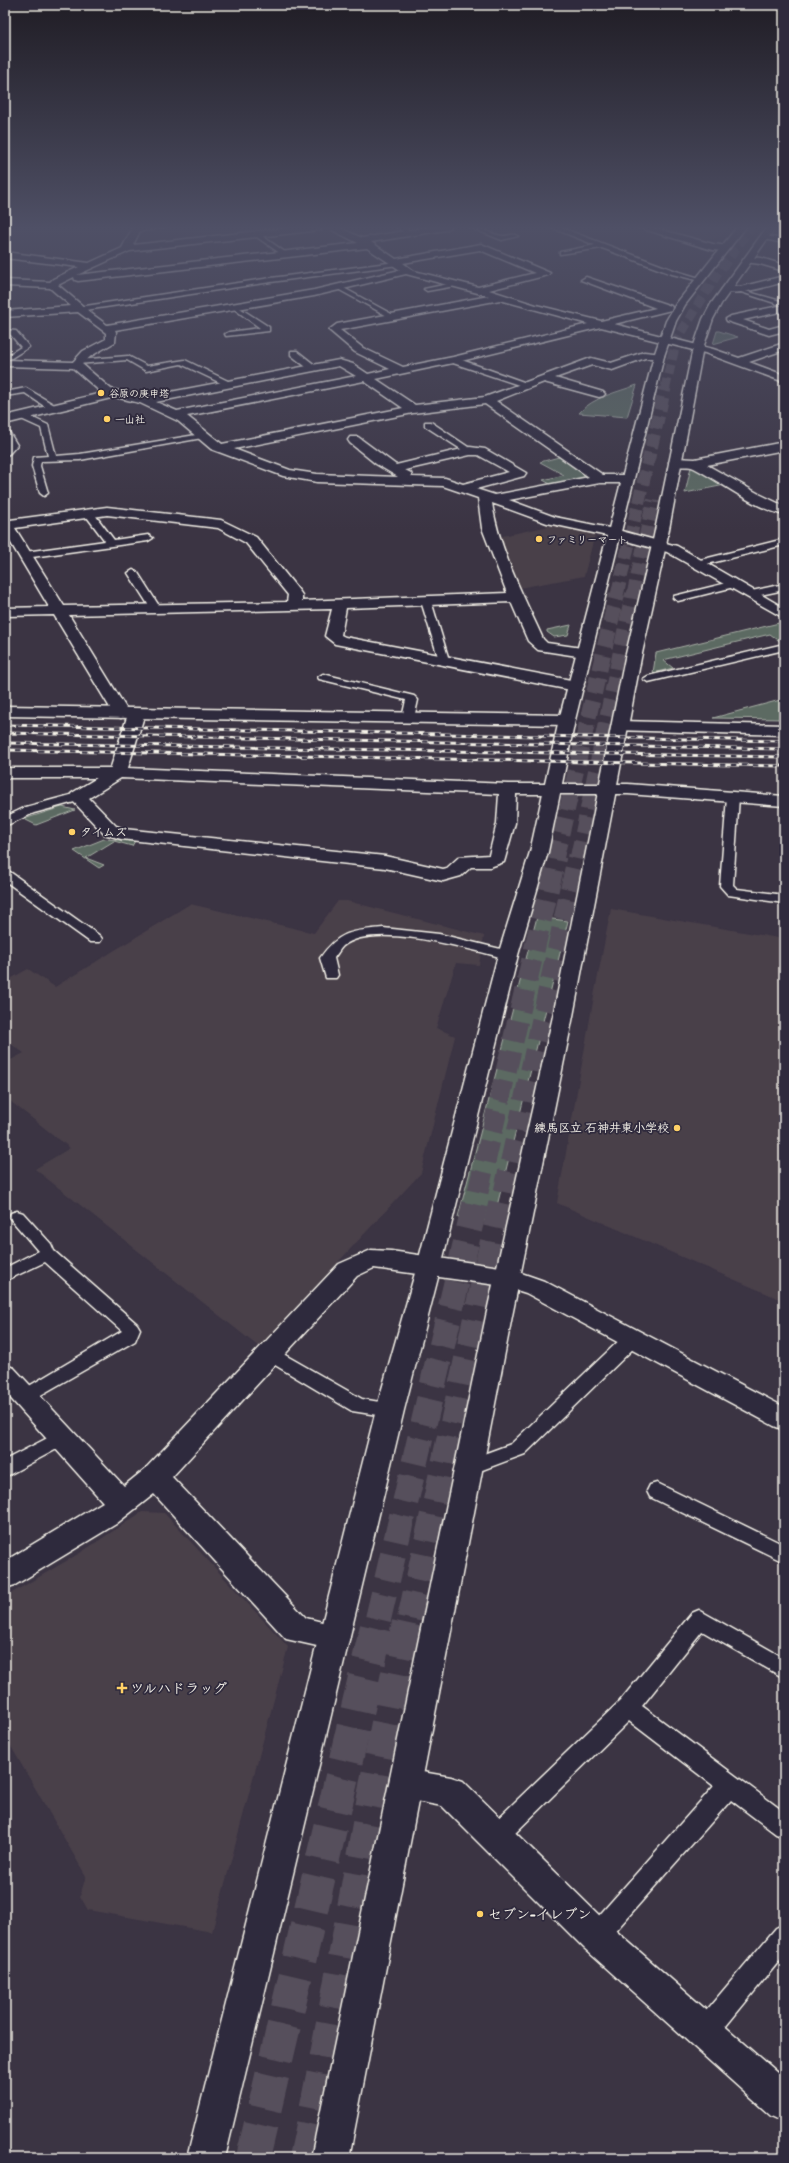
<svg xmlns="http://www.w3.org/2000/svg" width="789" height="2163" font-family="Itim,'Klee One',sans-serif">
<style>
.built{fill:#4a404a}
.green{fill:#5b6b62;stroke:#a8aea5}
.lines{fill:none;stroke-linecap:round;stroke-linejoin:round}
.primary-tunnel-far5{stroke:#57505c;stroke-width:10;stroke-dasharray:10 5;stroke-linecap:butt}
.primary-tunnel-far4{stroke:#57505c;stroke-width:13;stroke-dasharray:13 6;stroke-linecap:butt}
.primary-tunnel-far3{stroke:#57505c;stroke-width:16;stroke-dasharray:16 8;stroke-linecap:butt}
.primary-tunnel-far2{stroke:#57505c;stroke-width:21;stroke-dasharray:21 10;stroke-linecap:butt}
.primary-tunnel-far1{stroke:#57505c;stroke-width:26;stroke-dasharray:26 14;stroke-linecap:butt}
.primary-tunnel{stroke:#57505c;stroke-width:34;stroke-dasharray:34 17;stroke-linecap:butt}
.lane-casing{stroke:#f4f1e8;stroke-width:3}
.street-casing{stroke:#f4f1e8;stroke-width:3}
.secondary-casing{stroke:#f4f1e8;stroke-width:3}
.primary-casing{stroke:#f4f1e8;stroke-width:3}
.lane{fill:#2f2a3d;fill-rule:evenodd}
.street{fill:#2f2a3d;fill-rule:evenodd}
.secondary{fill:#2f2a3d;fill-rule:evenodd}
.primary{fill:#2f2a3d;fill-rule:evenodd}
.rail-casing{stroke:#f4f1e8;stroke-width:3}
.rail{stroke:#2f2a3d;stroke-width:2;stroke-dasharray:5.5;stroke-linecap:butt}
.poi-dot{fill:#ffd166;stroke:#2f2a3d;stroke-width:1.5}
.labels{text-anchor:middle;stroke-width:3.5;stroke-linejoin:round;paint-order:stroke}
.far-poi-label{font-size:10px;font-weight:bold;fill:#f4f1e8;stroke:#2f2a3d;text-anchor:start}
.poi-label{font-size:12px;font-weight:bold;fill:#f4f1e8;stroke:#2f2a3d;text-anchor:start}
.near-poi-label{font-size:14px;font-weight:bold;fill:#f4f1e8;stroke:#2f2a3d;text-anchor:start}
</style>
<rect width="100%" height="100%" fill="#3b3443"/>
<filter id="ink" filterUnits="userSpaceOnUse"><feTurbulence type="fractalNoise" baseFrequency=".025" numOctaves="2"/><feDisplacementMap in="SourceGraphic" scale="8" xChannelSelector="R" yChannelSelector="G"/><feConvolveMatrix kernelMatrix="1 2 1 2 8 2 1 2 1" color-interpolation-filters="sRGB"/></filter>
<g filter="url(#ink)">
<g class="built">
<path d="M 649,227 L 728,227 L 720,237 L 699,241 Z"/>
<path d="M 554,525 L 595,534 L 584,576 L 519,588 L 498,537 Z"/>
<path d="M 338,901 L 347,901 L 484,936 L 479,965 L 456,963 L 436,1028 L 455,1036 L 421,1173 L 259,1347 L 35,1169 L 70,1148 L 5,1097 L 5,1063 L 24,1053 L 5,1040 L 5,1026 L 8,1024 L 5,1022 L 5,982 L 28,969 L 55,987 L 190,904 L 314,933 Z"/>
<path d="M 611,909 L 784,939 L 784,1301 L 557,1203 L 595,991 Z"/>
<path d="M 142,1512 L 164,1513 L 288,1647 L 212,1932 L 88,1910 L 80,1896 L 86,1876 L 5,1736 L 5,1597 L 80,1553 Z"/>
</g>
<g class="green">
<path d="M 717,331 L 719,331 L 738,337 L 713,344 Z"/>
<path d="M 637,385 L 627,417 L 579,413 C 593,397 618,392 637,385 Z"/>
<path d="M 559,457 L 585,475 L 584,479 L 552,485 L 543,480 L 564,475 L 540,462 Z"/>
<path d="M 691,467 L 695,467 L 725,485 L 685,493 Z"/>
<path d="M 779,623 L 784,625 L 784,641 L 781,642 L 770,634 L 663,660 L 673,668 L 653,673 L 656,653 Z"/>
<path d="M 571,625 L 568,635 L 554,637 L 547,632 L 547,630 Z"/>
<path d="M 784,699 L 784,719 L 713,718 Z"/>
<path d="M 62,807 L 75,810 L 36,825 L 24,819 Z"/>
<path d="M 104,839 L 135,841 L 132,846 L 114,841 L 86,858 L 104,865 L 99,868 L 74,851 Z"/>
<path d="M 537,917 L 568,921 L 493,1222 L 458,1217 Z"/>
</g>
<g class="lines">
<path class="primary-tunnel-far5" d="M 665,389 L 676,341 L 717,274 L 751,227"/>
<g class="primary-tunnel-far4">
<path d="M 617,595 L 665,388"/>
<path d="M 633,595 L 653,500"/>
</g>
<g class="primary-tunnel-far3">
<path d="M 556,857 L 617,594"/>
<path d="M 578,857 L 633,594"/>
</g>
<g class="primary-tunnel-far2">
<path d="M 478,1192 L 556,856"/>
<path d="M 504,1192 L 578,856"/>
</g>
<g class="primary-tunnel-far1">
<path d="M 378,1619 L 478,1191"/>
<path d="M 410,1619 L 504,1191"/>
</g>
<g class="primary-tunnel">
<path d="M 253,2158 L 379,1618"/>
<path d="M 306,2158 C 345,1979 370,1797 410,1618"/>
</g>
<g class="lane-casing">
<g id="lane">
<path d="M 146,227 L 166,227 L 137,232 L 134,230 Z"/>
<path d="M 396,227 L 404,227 L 413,233 L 408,234 Z"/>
<path d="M 469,227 C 481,227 491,235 503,236 C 509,236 513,233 518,236 L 502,240 Z"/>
<path d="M 550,227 L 559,227 L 676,271 L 703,279 L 700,281 L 672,274 L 602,248 L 560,254 L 560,252 L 595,245 Z"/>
<path d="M 254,233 L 258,233 L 289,255 L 284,256 L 254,235 Z"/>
<path d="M 765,236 L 784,239 L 784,243 L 763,239 Z"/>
<path d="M 396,262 L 399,264 L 398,265 L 271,282 L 79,311 L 76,309 L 79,307 L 271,278 Z"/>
<path d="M 453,283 L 455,284 L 455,286 L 427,291 L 424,289 Z"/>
<path d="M 336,286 L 340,286 L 397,317 L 391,318 L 336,288 Z"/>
<path d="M 738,289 L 784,302 L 784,306 L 738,291 Z"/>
<path d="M 235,305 L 269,327 L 269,331 L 226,336 L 225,334 L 229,332 L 260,328 L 233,308 L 232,307 Z"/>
<path d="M 5,330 L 16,331 L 29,347 L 5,362 L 5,357 L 21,347 L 11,335 L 5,334 Z"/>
<path d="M 291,351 L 297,351 L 316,366 L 316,370 L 310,370 L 291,355 Z"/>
<path d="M 128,356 L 147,366 L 185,360 L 232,383 L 225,385 L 181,364 L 146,371 L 127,360 L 77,364 L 73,362 L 77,360 Z"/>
<path d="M 450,358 L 456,358 L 532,385 L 525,387 L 450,362 Z"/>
<path d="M 26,388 L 56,406 L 56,410 L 50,410 L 25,393 L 5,396 L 5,392 Z"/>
<path d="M 19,414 L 25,414 L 48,425 L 56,456 L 80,454 L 202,434 L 206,436 L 202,438 L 80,460 L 41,461 L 40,466 L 48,493 L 44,496 L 40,493 L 32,466 L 34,457 L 48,456 L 41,428 L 19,418 Z"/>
<path d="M 425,422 L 431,422 L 474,451 L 467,453 L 425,426 Z"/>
<path d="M 89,510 L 92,511 L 114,540 L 148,535 L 153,538 L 148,541 L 25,558 L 20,555 L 25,552 L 105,541 L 84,513 Z"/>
<path d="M 784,539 L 784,545 L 699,566 L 694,563 L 696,561 Z"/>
<path d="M 133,570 L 138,573 L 161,609 L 160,611 L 156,612 L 151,609 L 128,573 Z"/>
<path d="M 735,581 L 740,584 L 738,586 L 678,601 L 673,598 L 674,596 Z"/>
<path d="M 784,584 L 784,590 L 751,597 L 746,594 L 747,592 Z"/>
<path d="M 426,598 L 431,601 L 449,660 L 448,662 L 440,662 L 439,660 L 421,601 Z"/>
<path d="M 784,644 L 784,650 L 648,682 L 643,679 L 648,676 Z"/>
<path d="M 323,674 L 414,696 L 418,700 L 414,718 L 408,721 L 402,718 L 406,700 L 319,679 L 318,677 Z"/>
<path d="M 78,793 L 82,794 L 84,797 L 82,800 L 34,813 L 5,826 L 5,817 L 26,807 Z"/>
<path d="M 733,793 L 739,797 L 733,885 L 737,889 L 784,895 L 784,903 L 728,895 L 720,886 L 727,797 Z"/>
<path d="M 5,871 L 10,872 L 100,936 L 102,939 L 100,942 L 90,942 L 5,881 Z"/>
<path d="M 383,928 L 439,934 L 513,952 L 515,955 L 508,959 C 472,950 374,920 343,946 C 340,949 337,954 334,958 L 338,975 L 336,978 L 326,978 L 320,958 C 339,931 352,931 383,928 Z"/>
<path d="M 17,1211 L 23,1213 L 51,1244 L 54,1251 L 137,1324 L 140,1329 L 135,1341 L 25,1404 L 19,1402 L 16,1397 L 19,1392 L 122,1331 L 45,1262 L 5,1281 L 5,1268 L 38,1251 L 9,1217 L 11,1213 Z"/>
<path d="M 633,1331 L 639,1333 L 642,1338 L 639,1343 L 525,1454 L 469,1475 L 462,1472 L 459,1467 L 462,1462 L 511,1444 L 627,1333 Z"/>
<path d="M 271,1347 L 362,1399 L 397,1405 L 399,1410 L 397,1415 L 390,1417 L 352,1411 L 265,1359 L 262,1354 L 265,1349 Z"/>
<path d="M 61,1431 L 68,1433 L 70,1438 L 68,1443 L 5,1477 L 5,1460 Z"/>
<path d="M 657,1483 L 784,1545 L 784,1562 L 650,1497 L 647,1491 L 650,1485 Z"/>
<path d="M 699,1610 L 784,1658 L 784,1678 L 702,1631 L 642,1706 L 784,1812 L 784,1837 L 776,1834 L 731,1800 L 604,1944 L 596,1948 L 588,1944 L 584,1936 L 588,1928 L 714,1786 L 629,1721 L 503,1845 L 495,1848 L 487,1845 L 484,1837 L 487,1829 L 620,1701 L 692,1613 Z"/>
<path d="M 784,1924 L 784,1955 L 713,2042 L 704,2045 L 695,2042 L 692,2033 L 695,2024 L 776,1928 Z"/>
</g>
</g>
<g class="street-casing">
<g id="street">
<path d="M 133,227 L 142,227 L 133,245 L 295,227 L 325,227 L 321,230 L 130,251 L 77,275 L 358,243 L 326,227 L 338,227 L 362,238 L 429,227 L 450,227 L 446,230 L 371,242 L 396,259 L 481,244 L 550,273 L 548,275 L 489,290 L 536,305 L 601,321 L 656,308 L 581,280 L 586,277 L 589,278 L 671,306 L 672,308 L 671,310 L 614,324 L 713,349 L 739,358 L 784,343 L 784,350 L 749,362 L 784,375 L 784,382 L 705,353 L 601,327 L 453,363 L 376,379 L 415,405 L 485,397 L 591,358 L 611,363 L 644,352 L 663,354 L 664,356 L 663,358 L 645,358 L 612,370 L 592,365 L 555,378 L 603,392 L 605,394 L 603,396 L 599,397 L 544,382 L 496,401 L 603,475 L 628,475 L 634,479 L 628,483 L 600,483 L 509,500 L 555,517 L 614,529 L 677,546 L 784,608 L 784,618 L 667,552 L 612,537 L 547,523 L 492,503 C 499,550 523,595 543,639 L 547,643 L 589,649 L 592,652 L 589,655 L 584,657 L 538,650 L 528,641 L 511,602 L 346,608 L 341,635 L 345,637 L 576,681 L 582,683 L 584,686 L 582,689 L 576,691 L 335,644 L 325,636 L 332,609 L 69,615 L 129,713 L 131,710 L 143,710 L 145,713 L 128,768 L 508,784 L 628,784 L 784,796 L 784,806 L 628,794 L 516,794 L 515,823 L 504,862 L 490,867 L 471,867 L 461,876 L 443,881 L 385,868 L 121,839 L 104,834 L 69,797 L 72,793 L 110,770 L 128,714 L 121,718 L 115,716 L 54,615 L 5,616 L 5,608 L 49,607 L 5,533 L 5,518 L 10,520 L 107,507 L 221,520 L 256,537 L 300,592 L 302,595 L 302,601 L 507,593 L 482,528 L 478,498 L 443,486 L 317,482 L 283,476 L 211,449 L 178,421 L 140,403 L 115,397 L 5,424 L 5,416 L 102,393 L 73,368 L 5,366 L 5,360 L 73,362 L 83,351 L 106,339 L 106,333 L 78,312 L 5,317 L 5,311 L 71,306 L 50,288 L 5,286 L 5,280 L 50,282 L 53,279 L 79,267 L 5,258 L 5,252 L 89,263 L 122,248 ZM 367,248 L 400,270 L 314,290 L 107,325 L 92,314 L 58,285 L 74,277 L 75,280 L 78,281 ZM 480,250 L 535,273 L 478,287 L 414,271 L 403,263 ZM 406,274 L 489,296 L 337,324 L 329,330 L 355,352 L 390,369 L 368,374 L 353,364 L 339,360 L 144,397 L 111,389 L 82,364 L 91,356 L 115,342 L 116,332 L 115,330 L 314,296 ZM 500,300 L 588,324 L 453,357 L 403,367 L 363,348 L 340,330 ZM 339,366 L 356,376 L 177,411 L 156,402 ZM 364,381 L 403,408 L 222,444 L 187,416 ZM 485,404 L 589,477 L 495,495 L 476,489 L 524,476 L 526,473 L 485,449 L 470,447 L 396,465 L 358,437 L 350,437 L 348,440 L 350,443 L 376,464 L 398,477 L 317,474 L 290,470 L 234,449 L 413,413 ZM 470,455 L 478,455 L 509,472 L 463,484 L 445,478 L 412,477 L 411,473 L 405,470 ZM 107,515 L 218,528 L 246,543 L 288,595 L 287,602 L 64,606 L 15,528 ZM 121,778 L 499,794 L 497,823 L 489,855 L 459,857 L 447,868 L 443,869 L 385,856 L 124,829 L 116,826 L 89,798 Z"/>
<path d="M 637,227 L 651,227 L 713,244 L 728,246 L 730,248 L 725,251 L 712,250 Z"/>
<path d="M 748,257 L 761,258 L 784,265 L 784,271 L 760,264 L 745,262 L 745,258 Z"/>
<path d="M 784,276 L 784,282 C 771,285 732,299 722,289 L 727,286 L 740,287 Z"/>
<path d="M 784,305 L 784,311 L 743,320 L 769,329 L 784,325 L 784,331 L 769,335 L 727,321 L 726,319 L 731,316 Z"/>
<path d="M 5,431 L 9,432 L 17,445 L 9,454 L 5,455 Z"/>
<path d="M 784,442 L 784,450 L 707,465 L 759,494 L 784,506 L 784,515 C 752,507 723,483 694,468 C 687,464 674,470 669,462 L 675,458 L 695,459 Z"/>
<path d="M 620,721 L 784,725 L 784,735 L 614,730 L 612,726 L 614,722 Z"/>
<path d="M 371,1250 L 391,1251 L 507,1268 L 544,1281 L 784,1407 L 784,1430 L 774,1426 L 526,1293 L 504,1286 L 374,1268 L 357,1276 L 172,1477 L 306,1618 L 346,1628 L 350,1637 L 346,1646 L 335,1650 L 286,1639 L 154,1494 L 116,1524 L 15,1585 L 5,1588 L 5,1561 L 103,1502 L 5,1392 L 5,1365 L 14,1368 L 124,1486 L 145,1469 L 339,1264 Z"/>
<path d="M 405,1769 L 451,1777 L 463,1781 L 608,1924 L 784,2078 L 784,2122 L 771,2116 L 584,1948 L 442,1806 L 405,1799 L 393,1795 L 389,1784 L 393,1773 Z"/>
</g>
</g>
<g class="secondary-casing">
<g id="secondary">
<path d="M 5,706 L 567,715 L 573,717 L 575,720 L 573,723 L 567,725 L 5,716 Z"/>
<path d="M 5,768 L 118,768 L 124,769 L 127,773 L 124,777 L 118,778 L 5,778 Z"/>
</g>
</g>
<g class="primary-casing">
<g id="primary">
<path d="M 737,227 L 746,227 L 685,305 L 676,321 L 664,356 L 575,720 L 548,852 L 518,955 L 441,1266 L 404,1410 L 225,2158 L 187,2158 L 376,1410 L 417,1266 L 498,955 L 530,852 L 559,720 L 654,356 L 666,321 L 676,304 Z"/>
<path d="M 767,227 L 776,227 L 721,304 L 713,319 L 703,348 L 666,545 L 641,658 L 573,1016 L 512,1316 L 349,2158 L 311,2158 L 486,1316 L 553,1016 L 625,658 L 652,545 L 693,348 L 703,319 L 711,304 Z"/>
</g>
</g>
<use href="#lane" class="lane"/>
<use href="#street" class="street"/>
<use href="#secondary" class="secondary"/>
<use href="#primary" class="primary"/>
<g class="rail-casing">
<g id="rail">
<path d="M 5,725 L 784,741"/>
<path d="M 5,733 L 784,749"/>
<path d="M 5,743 L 784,757"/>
<path d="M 5,750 L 784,766"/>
</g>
</g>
<use href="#rail" class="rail"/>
</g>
</g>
<linearGradient id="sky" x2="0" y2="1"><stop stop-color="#201d25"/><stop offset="0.43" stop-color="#4f5066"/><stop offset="1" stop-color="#4f5066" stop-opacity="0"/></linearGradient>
<rect width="789" height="530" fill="url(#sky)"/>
<g class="poi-dot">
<circle cx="101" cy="393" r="4"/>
<circle cx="107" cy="419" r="4"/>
<circle cx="539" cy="539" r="4"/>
<circle cx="72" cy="832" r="4"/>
<circle cx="677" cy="1128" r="4"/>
<path d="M120 1682h4v4h4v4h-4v4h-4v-4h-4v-4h4z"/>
<circle cx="480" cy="1914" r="4"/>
</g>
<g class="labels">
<g class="far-poi-label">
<text x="109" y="397">谷原の庚申塔</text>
<text x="115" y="423">一山社</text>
<text x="547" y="543">ファミリーマート</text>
</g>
<g class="poi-label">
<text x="80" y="836">タイムズ</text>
<text x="669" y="1132" text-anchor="end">練馬区立 石神井東小学校</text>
</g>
<g class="near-poi-label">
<text x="130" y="1693">ツルハドラッグ</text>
<text x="488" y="1919">セブン-イレブン</text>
</g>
</g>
<rect width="789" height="2163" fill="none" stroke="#2f2a3d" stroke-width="20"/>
<rect x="10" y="10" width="769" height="2143" fill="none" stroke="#f4f1e8" stroke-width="1.5" filter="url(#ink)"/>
</svg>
